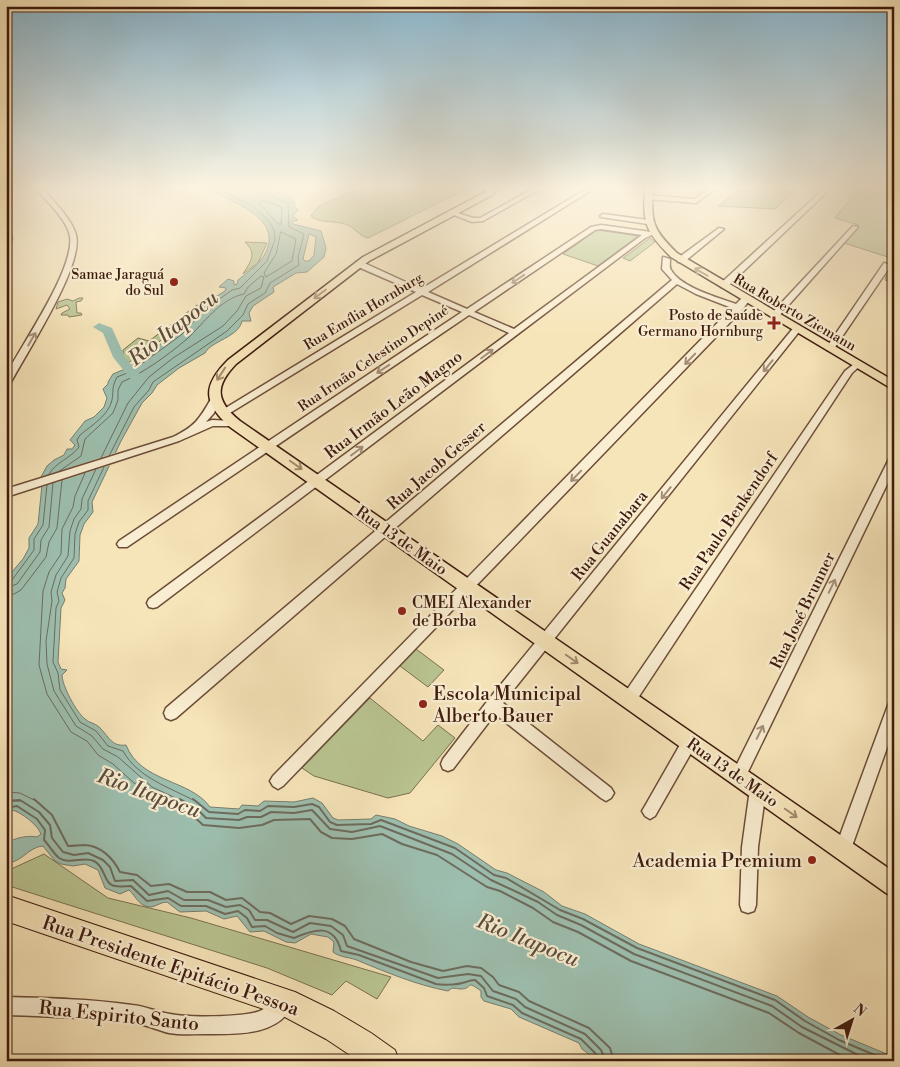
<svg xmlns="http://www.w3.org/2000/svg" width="900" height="1067" font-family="'Libre Bodoni',serif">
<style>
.green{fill:#b9c592;stroke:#7b7050}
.water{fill:#9dbfaf;stroke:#777d6e;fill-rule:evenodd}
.pier{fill:#f7e5ba}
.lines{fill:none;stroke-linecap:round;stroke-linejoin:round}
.shore-far1{stroke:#6d6c5e;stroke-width:1}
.shore{stroke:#6d6c5e;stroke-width:2}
.river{fill:#9dbfaf;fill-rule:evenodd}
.minor-casing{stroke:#6c4d38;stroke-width:3}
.major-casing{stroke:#3d1a0d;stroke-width:3}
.highway-casing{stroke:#3d1a0d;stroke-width:2}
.minor{fill:#faeed2;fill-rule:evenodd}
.major{fill:#f7e5ba;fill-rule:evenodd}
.highway{fill:#f7e5ba;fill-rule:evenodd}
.rail-casing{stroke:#3d1a0d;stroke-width:2.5}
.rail{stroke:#faeed2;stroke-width:1;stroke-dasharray:4.5;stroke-linecap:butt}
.oneway{stroke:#a38a6c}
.oneway2{stroke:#a58f79}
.poi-dot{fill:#8f2418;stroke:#faeed2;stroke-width:2}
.labels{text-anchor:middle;stroke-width:4.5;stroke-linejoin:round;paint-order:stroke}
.far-poi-label{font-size:14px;fill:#3d1a0d;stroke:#faeed2;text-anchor:end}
.far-street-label{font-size:14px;fill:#3d1a0d;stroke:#faeed2}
.street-label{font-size:16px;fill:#3d1a0d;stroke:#faeed2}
.poi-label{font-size:16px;fill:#3d1a0d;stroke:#faeed2;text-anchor:start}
.near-poi-label{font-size:19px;fill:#3d1a0d;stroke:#faeed2;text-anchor:start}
.near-street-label{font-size:19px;fill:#3d1a0d;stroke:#faeed2}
.near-water-label{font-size:21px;font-style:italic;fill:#5a4c3e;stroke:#faeed2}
</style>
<rect width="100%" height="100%" fill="#f7e5ba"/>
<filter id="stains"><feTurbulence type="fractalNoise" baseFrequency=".004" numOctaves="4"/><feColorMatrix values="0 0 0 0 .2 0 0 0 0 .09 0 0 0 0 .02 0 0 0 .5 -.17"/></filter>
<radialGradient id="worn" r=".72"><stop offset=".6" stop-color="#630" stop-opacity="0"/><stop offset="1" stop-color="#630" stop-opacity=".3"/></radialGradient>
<g class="green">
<path d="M 366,186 L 472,186 L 368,238 C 359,236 355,227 345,224 C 333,220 321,224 311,216 L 319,206 Z"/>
<path d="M 744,186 L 800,186 L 775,209 L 718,206 Z"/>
<path d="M 851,186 L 894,186 L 894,283 L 885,280 L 891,258 L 844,243 L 859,225 L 835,218 L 858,190 Z"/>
<path d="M 597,230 L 638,236 L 598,266 L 563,254 Z"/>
<path d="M 650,238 L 655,242 L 630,261 L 623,258 Z"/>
<path d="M 245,242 L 267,243 L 258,263 L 243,274 C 250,262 258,254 245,242 Z"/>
<path d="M 79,298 L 83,298 L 81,301 L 76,302 L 77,313 L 81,313 L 82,315 L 69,317 L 68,315 L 61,315 L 62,313 L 70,309 L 67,305 L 56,309 L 58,302 L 67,299 L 73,301 Z"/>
<path d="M 197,305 L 200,305 L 179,328 L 128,363 L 123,361 L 123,350 L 138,338 L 149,341 Z"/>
<path d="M 416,649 L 444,670 L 428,687 L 400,666 Z"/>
<path d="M 370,698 L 423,741 L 438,725 L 455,738 L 410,793 L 388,798 L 314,776 L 302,768 Z"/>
<path d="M 44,854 L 108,898 L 191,918 L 391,977 L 377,999 L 346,981 L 332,995 L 267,968 L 6,885 L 6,866 L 9,870 Z"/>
</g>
<path class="water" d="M 203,186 L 258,186 L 290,197 L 295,202 L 294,206 L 298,210 L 293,216 L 298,220 L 293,221 L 293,224 L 321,231 L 326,248 L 324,257 L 307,272 L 296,273 L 273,287 L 274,292 L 253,306 L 249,313 L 251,321 L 242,321 C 239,337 211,341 205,353 L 179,368 L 157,385 L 152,393 L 142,403 L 121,441 L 92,502 L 93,512 L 84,524 L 80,535 L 79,561 L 66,579 L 65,588 L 62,593 L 65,600 L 61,608 L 58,662 L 61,669 L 67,670 L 62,675 C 62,686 77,713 85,719 C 89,723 95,723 99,727 C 109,736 111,747 126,745 C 141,783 190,779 210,807 L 239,809 L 242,805 L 258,806 L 264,801 L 294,802 L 313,798 L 322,803 L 333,818 L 338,820 L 371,819 L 376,815 L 395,819 L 409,826 L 442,836 L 458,844 L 496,870 L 507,873 L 544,892 L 562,906 L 585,914 L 639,944 L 777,996 L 808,1017 L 841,1035 L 894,1057 L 894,1061 L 598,1061 L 582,1049 L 579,1043 L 519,1017 L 511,1009 L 484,1001 L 481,997 L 481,991 C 465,979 473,989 461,989 C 458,989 455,988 452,988 L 448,991 C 417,985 388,973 359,961 C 351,957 341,958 333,952 L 334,942 L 328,937 L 311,934 L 295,943 L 286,942 L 264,931 L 250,932 L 237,916 L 224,919 L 206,911 L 180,912 L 167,902 C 161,902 157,906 151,907 C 139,907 136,896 129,890 L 120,894 L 105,888 L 98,870 L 85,864 L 73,866 L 61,864 L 55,861 L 43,846 C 28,847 22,863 6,863 L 6,844 C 13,838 28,835 37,837 L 41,834 C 38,825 21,812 12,810 L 6,813 L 6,579 L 23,559 L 29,548 L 29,538 L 38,524 L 42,485 L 41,477 L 47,466 L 54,460 L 64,455 L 67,449 L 72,449 L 75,445 L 70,440 L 85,421 L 94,417 L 104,407 L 107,398 L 103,389 L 108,384 L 108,382 L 113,374 L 130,367 L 178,331 L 204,304 L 225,291 L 226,288 L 219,287 L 228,279 L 234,281 L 234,285 L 237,284 L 238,280 C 245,274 255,268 261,260 C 292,218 227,201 203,186 ZM 309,234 L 316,237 L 314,255 L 309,261 L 305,261 L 303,259 Z"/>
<path class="pier" d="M 118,452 L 114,464 L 39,488 L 38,478 Z"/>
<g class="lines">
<g class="shore-far1">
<path d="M 262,200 L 282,207 L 281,224 L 278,224 L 259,203 Z"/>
<path d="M 281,232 L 296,239 L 292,261 L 266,277 L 264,273 L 276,254 Z"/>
<path d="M 109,456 L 134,407 L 149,390 L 153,382 L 227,331 L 243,315 L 248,304 L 265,293 L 270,283 L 299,265 L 298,258 L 304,234 L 289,227 L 288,203 L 261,192 L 258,186"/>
<path d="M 104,467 L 88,501 L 88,510 L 79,522 L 75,534 L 74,558 L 61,578 L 57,592 L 59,601 L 56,608 L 53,662 L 58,673 L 60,690 L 80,722 L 96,731 L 108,746 L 123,751 C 138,778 169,787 195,801"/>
<path d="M 96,469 L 82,499 L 81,509 L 74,519 L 70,531 L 68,556 L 56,575 L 51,592 L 52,601 L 46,641 L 47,664 L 54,691 L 76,726 L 92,736 L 103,749 L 118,757 L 152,787 L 182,801"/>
<path d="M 58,472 L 81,456 L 85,439 L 113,413 L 118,400 L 118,390 L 122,382 C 145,372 168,355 187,339 C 204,323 220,299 244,294 L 248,287 L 261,276 L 264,277 L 261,288 L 246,296 L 237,311 L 223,326 L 173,358 L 149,377 L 128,403 L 101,458"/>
<path d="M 85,473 L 75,496 L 73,507 L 62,529 L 61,554 L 49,572 L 43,591 L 39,665 L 47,694 L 71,732 L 87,741 L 98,755 L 113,764 L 134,783 L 163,801"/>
<path d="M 49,474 C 56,462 71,458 79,447 L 77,440 L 80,435 C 91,426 109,415 112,400 C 114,389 111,389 117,377 L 132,371 L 181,335 L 207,308 L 232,290 L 240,288 L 267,261 L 275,240 L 274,230 L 268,220 L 253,206 L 213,186"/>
<path d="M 6,582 L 12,580 L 34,550 L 34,539 L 43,525 L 47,485"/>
<path d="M 6,588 L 17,584 L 40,552 L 41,540 L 49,527 L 53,483"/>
<path d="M 6,595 L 14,594 L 21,590 L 46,557 L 49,542 L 57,528 L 62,480"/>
<path d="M 6,792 L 20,793 L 36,801"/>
<path d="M 12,801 L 21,801"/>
</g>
<g class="shore">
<path d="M 34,799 L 52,815 L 68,846 C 74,846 79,845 85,845 C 101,846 113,858 120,872 L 137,875 L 151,886 L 169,884 L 187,892 L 210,892 L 226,900 L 242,898 L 260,912 L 270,913 L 291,924 L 309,916 L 332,919 L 345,926 L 354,939 L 411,962 L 443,971 L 467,966 L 481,968 L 493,977 L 499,985 L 519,992 L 529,1001 L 589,1028 L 610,1048 L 614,1061"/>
<path d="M 161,799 L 191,814 L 203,825 L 239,828 L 262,825 L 274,820 L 310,819 L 321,832 L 332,838 L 352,839 L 382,834 L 402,844 L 437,855 L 487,887 L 500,891 L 533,908 L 553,922 L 578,932 L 631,961 L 769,1013 L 799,1033 L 851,1061"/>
<path d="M 180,799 L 196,808 L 206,818 L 239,820 L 247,817 L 261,817 L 271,812 L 294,813 L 312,810 L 330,829 L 352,832 L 380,826 L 452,854 L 491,880 L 538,902 L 557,915 L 581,925 L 634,954 L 772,1006 L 802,1027 L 870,1061"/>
<path d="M 193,799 L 209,812 L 238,814 L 245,810 L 260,811 L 268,806 L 294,807 L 312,804 L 319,807 L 330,822 L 337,825 L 371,824 L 381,820 L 455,848 L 494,875 L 506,878 L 560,910 L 583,919 L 637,948 L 775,1000 L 805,1021 L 839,1040 L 889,1061"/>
<path d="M 6,801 L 20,800 L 39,812 L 50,825 L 52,838 L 63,852 L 74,855 L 88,853 L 103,860 L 110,867 L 115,881 L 133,880 L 149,895 L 168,891 L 184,900 L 208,900 L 226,907 L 240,905 L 249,910 L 255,920 L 267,920 L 293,932 L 310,923 L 331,926 L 343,935 L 347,946 L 438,978 L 468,974 L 481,976 L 493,991 L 516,999 L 525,1007 L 585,1034 L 601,1050 L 606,1061"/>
<path d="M 6,808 L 17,806 L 37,819 L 45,830 L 44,840 C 49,845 53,853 59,858 C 70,865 83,856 94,861 C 106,867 103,884 115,886 C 120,887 126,886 131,886 L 147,901 L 168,898 L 181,906 L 206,906 L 225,914 L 238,911 L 247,918 L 252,927 L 265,926 L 277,933 L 294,938 C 315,929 334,923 341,951 L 359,955 L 436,984 C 442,985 456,985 462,983 C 467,982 469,980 475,980 L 484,988 L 487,996 L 513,1005 L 522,1013 L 581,1039 L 595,1053 L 600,1061"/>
</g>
<path class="river" d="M 99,323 L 112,328 L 125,357 L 144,379 L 143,382 L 133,382 L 113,357 L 103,333 L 93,327 Z"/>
<g class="minor-casing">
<g id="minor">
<path d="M 34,186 L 40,186 C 51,198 72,219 76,235 C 84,266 26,353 10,384 L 6,387 L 6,375 C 22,344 75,269 70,236 C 67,219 44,199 34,186 Z"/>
<path d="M 538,186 L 545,186 L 483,221 L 472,222 L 449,213 L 452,211 L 473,218 L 480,218 Z"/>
<path d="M 591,186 L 598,186 L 428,292 L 467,309 L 591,227 L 601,225 L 651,232 L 654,234 L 645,238 L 157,607 L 153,608 L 149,607 L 147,603 L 149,599 L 509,333 L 469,315 L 127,547 L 119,547 L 117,544 L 119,541 L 462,312 L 422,295 L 225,416 L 219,416 L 219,412 L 416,292 L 356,266 L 356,262 L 362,262 L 421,289 ZM 601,229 L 642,235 L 514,329 L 474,312 L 595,230 Z"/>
<path d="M 713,186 L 719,186 L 696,203 L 648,199 L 645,197 L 648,195 L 695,199 Z"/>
<path d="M 827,186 L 832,187 L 727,287 L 721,287 L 721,283 Z"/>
<path d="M 603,214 L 648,220 L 651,222 L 648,224 L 601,217 L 600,216 Z"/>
<path d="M 853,226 L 858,227 L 778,317 L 772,317 L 772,313 Z"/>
<path d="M 719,228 L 724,229 L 684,262 L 678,262 L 678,258 Z"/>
<path d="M 663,257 L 670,259 C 670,263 669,267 671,270 C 680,287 719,298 736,304 L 744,296 L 751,298 L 742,310 L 283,786 L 278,789 L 273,786 L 270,781 L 273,776 L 732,308 L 696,294 L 677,284 L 176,718 L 171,720 L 166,718 L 164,713 L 166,708 L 672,280 L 662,269 Z"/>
<path d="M 884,263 L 891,265 L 833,350 L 827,350 L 826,348 Z"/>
<path d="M 795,326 L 802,328 L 503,703 L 611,788 L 614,793 L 611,798 L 606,801 L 601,798 L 495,714 L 453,769 L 448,771 L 443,769 L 441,764 L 443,759 L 489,699 Z"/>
<path d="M 858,361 L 862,364 L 852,373 L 634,704 L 629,705 L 624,704 L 622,699 L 624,694 L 845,371 Z"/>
<path d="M 214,398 L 219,401 L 214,413 L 206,422 L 212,420 L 235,421 L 238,422 L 238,426 L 213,426 L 179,441 L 6,497 L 6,489 L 173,437 C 194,427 199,420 211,399 Z"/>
<path d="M 894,456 L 894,470 L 744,780 L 739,782 L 734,780 L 732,775 L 734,770 L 889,459 Z"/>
<path d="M 894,702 L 894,728 L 851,849 L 849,855 L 843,857 L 837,855 L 835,849 L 887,708 L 889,703 Z"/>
<path d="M 690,734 L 695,736 L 697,741 L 695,746 L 655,816 L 650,819 L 645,816 L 642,811 L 645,806 L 685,736 Z"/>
<path d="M 758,781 L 763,784 L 766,789 L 758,847 L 756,905 L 754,911 L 748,913 L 742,911 L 740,905 L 742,847 L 750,789 L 753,784 Z"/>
<path d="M 285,993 L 291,996 L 294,1002 C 280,1037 235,1034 203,1034 C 192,1034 180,1035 169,1033 C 157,1030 145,1024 132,1023 C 90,1018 48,1016 6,1015 L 6,997 C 48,998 91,999 132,1005 C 145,1006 157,1012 170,1014 C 187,1018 241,1017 257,1012 C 269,1009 274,997 285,993 Z"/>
</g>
</g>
<g class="major-casing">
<g id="major">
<path d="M 480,186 L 490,186 L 496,189 L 494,194 L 369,261 L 236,364 C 214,387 216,401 240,421 L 894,872 L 894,896 L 886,893 L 230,427 C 203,403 202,386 228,360 L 363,257 L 487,191 Z"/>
<path d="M 645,186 L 653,186 C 651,221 651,228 677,253 L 894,381 L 894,390 L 671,257 C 644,230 643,223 645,186 Z"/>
</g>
</g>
<g class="highway-casing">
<path id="highway" d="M 6,895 L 295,992 L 334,1011 L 371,1033 L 395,1050 L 399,1061 L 359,1061 L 326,1039 L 281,1015 L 6,921 Z"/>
</g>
<use href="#minor" class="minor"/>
<use href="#major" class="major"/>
<use href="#highway" class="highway"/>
<g class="rail-casing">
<path id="rail" d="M 6,207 L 12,239 L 6,257"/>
</g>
<use href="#rail" class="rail"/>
</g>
<defs><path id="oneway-shaft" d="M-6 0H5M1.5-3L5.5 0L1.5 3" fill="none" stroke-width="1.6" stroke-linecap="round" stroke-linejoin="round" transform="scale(1.25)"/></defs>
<g class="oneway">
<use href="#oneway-shaft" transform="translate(701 272) rotate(-150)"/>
<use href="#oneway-shaft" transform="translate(320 294) rotate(143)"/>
<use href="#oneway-shaft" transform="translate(221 374) rotate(123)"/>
<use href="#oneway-shaft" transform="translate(296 465) rotate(35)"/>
<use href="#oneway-shaft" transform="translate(572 659) rotate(35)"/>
<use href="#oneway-shaft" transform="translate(791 813) rotate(35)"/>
</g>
<g class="oneway2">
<use href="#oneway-shaft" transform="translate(518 279) rotate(146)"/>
<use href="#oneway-shaft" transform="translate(32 339) rotate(-60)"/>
<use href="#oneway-shaft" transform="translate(487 354) rotate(-37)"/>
<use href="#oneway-shaft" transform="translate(690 359) rotate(134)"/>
<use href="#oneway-shaft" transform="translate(768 366) rotate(129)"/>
<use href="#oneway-shaft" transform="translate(383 369) rotate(146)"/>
<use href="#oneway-shaft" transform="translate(357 451) rotate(-37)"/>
<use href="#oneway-shaft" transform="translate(576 476) rotate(134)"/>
<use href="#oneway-shaft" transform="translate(666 493) rotate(129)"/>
<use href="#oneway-shaft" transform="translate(832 586) rotate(-64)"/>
<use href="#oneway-shaft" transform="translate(760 732) rotate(-64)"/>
</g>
<linearGradient id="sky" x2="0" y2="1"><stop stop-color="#8ab8d1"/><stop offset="0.56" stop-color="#fbf3e0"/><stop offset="1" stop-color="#fbf3e0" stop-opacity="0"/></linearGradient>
<rect width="900" height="335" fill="url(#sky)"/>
<g class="poi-dot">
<circle cx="174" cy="282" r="5"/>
<path d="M771.5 315.5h5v5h5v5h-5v5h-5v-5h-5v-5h5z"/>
<circle cx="402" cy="611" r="5"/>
<circle cx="423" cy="704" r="5"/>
<circle cx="812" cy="860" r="5"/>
</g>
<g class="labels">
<g class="far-poi-label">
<text x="164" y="279">Samae Jaraguá<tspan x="164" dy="16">do Sul</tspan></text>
<text x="763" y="320">Posto de Saúde<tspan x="763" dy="16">Germano Hornburg</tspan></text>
</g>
<g class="far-street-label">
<text transform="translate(363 311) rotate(-31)" y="5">Rua Emília Hornburg</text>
<text transform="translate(795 312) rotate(30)" y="5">Rua Roberto Ziemann</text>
<text transform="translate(373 358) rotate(-34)" y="5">Rua Irmão Celestino Depiné</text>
</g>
<g class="street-label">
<text transform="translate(393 404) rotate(-37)" y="6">Rua Irmão Leão Magno</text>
<text transform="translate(436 465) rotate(-41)" y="6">Rua Jacob Gesser</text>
<text transform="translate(728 521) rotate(-56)" y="6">Rua Paulo Benkendorf</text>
<text transform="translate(609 535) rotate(-51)" y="6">Rua Guanabara</text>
<text transform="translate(402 540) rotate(35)" y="6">Rua 13 de Maio</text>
<text transform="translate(802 610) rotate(-64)" y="6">Rua José Brunner</text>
<text transform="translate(733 772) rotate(35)" y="6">Rua 13 de Maio</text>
</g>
<g class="poi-label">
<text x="412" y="608">CMEI Alexander<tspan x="412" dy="18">de Borba</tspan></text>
</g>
<g class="near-poi-label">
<text x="433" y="700">Escola Municipal<tspan x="433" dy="22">Alberto Bauer</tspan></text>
<text x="802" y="867" text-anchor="end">Academia Premium</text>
</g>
<g class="near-street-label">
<text transform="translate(171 965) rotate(19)" y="7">Rua Presidente Epitácio Pessoa</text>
<text transform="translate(119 1015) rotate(6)" y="7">Rua Espirito Santo</text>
</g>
<g class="near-water-label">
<text transform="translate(173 328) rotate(-38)" y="7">Rio Itapocu</text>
<text transform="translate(149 793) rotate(20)" y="7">Rio Itapocu</text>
<text transform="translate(528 940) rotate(22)" y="7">Rio Itapocu</text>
</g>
</g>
<rect width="900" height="1067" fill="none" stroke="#f7e5ba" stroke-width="25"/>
<rect x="8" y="8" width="885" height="1052" fill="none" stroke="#3d1a0d" stroke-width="2.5"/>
<rect x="12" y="12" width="875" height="1042" fill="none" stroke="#3d1a0d"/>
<g transform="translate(852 1020) rotate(39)" stroke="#faeed2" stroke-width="4" paint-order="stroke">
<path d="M0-4L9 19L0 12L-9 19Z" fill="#3d1a0d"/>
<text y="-8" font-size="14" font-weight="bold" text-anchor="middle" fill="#3d1a0d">N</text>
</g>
<rect width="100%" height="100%" filter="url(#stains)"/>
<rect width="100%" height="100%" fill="url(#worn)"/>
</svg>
